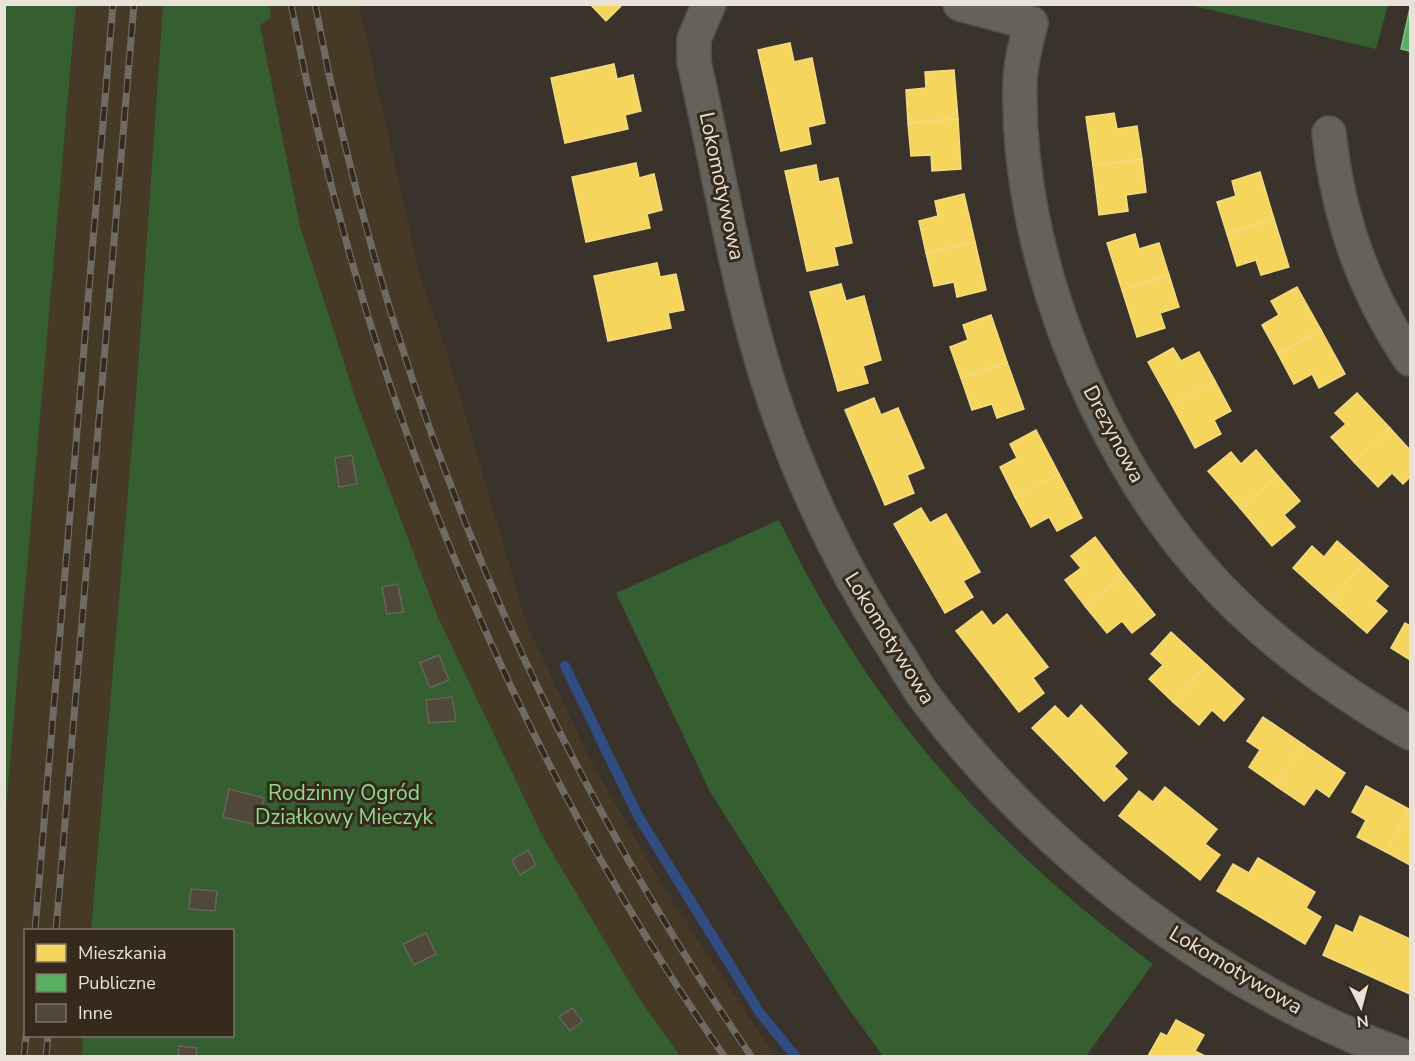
<svg xmlns="http://www.w3.org/2000/svg" width="1415" height="1061" font-family="'Nunito Sans',sans-serif">
<style>
.built{fill:#463926}
.green{fill:#355e31}
.homes{fill:#f6d55c;stroke:#f2d982;stroke-width:1.5}
.public{fill:#5aae61;stroke:#85be85;stroke-width:1.5}
.lines{fill:none;stroke-linecap:round;stroke-linejoin:round}
.stream{stroke:#304c81;stroke-width:10}
.building{fill:#504839;stroke:#68635c;stroke-width:1.5}
.minor-casing{stroke:#544f48;stroke-width:36}
.minor{stroke:#65615b;stroke-width:33}
.rail-casing{stroke:#6f6a64;stroke-width:7}
.rail{stroke:#352a1c;stroke-width:4.5;stroke-dasharray:14;stroke-linecap:butt}
.labels{text-anchor:middle;stroke-width:6;stroke-linejoin:round;paint-order:stroke}
.street-label{font-size:21px;fill:#e9e2d9;stroke:#352a1c}
.park-label{font-size:21px;fill:#8edb8a;stroke:#352a1c}
</style>
<rect width="100%" height="100%" fill="#39332b"/>
<g class="built">
<path d="M 76,5 L 163,5 L 136,395 L 91,930 L 26,930 L 26,1036 L 83,1036 L 82,1056 L 5,1056 L 5,808 Z"/>
<path d="M 269,5 L 359,5 L 420,276 L 447,352 L 527,625 L 592,763 L 659,880 L 775,1056 L 680,1056 L 637,995 L 543,837 L 437,615 L 358,406 L 300,226 L 260,25 L 271,18 Z"/>
</g>
<g class="green">
<path d="M 5,4 L 76,5 L 5,819 L 4,5 Z"/>
<path d="M 163,5 L 269,5 L 271,18 L 260,25 L 300,226 L 358,406 L 437,615 L 543,837 L 637,995 L 680,1056 L 82,1056 L 83,1036 L 232,1036 L 232,930 L 91,930 L 136,395 Z"/>
<path d="M 1190,5 L 1388,5 L 1376,49 Z"/>
<path d="M 779,520 C 870,708 986,840 1153,964 L 1086,1056 L 883,1056 L 843,1001 L 710,792 L 616,593 Z"/>
</g>
<g class="homes">
<path d="M 590,4 L 623,4 L 606,21 Z"/>
<path d="M 790,43 L 794,62 L 812,58 L 825,123 L 808,127 L 811,144 L 781,151 L 758,50 Z"/>
<path d="M 614,64 L 617,79 L 633,75 L 641,111 L 625,115 L 628,129 L 565,143 L 551,78 Z"/>
<path d="M 954,70 L 958,119 L 908,123 L 906,90 L 926,88 L 925,72 Z"/>
<path d="M 1114,113 L 1117,129 L 1137,126 L 1142,159 L 1093,166 L 1086,117 Z"/>
<path d="M 958,119 L 961,169 L 932,171 L 931,155 L 911,156 L 908,123 Z"/>
<path d="M 1142,159 L 1146,192 L 1126,195 L 1128,211 L 1099,215 L 1093,166 Z"/>
<path d="M 636,163 L 639,178 L 654,174 L 662,210 L 647,214 L 650,228 L 586,242 L 572,177 Z"/>
<path d="M 816,165 L 819,182 L 838,178 L 852,243 L 834,247 L 838,265 L 807,271 L 785,171 Z"/>
<path d="M 1260,172 L 1274,219 L 1227,234 L 1217,202 L 1236,196 L 1232,181 Z"/>
<path d="M 964,194 L 975,242 L 926,253 L 919,221 L 938,216 L 935,201 Z"/>
<path d="M 1274,219 L 1289,267 L 1261,275 L 1256,260 L 1237,266 L 1227,234 Z"/>
<path d="M 1135,234 L 1139,249 L 1159,243 L 1169,275 L 1122,290 L 1107,243 Z"/>
<path d="M 975,242 L 986,290 L 957,297 L 954,282 L 934,286 L 926,253 Z"/>
<path d="M 657,263 L 660,277 L 676,274 L 684,310 L 668,313 L 671,328 L 608,341 L 594,276 Z"/>
<path d="M 1169,275 L 1179,307 L 1160,313 L 1165,328 L 1137,337 L 1122,290 Z"/>
<path d="M 841,284 L 846,301 L 864,296 L 881,360 L 863,366 L 868,383 L 838,391 L 810,292 Z"/>
<path d="M 1297,287 L 1321,330 L 1278,354 L 1262,325 L 1279,315 L 1271,301 Z"/>
<path d="M 991,315 L 1007,362 L 961,378 L 950,347 L 968,340 L 963,325 Z"/>
<path d="M 1321,330 L 1345,374 L 1319,388 L 1312,374 L 1294,384 L 1278,354 Z"/>
<path d="M 1173,348 L 1181,361 L 1199,352 L 1215,381 L 1172,405 L 1148,362 Z"/>
<path d="M 1007,362 L 1024,409 L 997,418 L 992,404 L 972,410 L 961,378 Z"/>
<path d="M 1215,381 L 1231,411 L 1214,420 L 1221,434 L 1195,448 L 1172,405 Z"/>
<path d="M 1357,393 L 1390,428 L 1354,462 L 1331,437 L 1346,424 L 1335,413 Z"/>
<path d="M 874,398 L 881,415 L 898,408 L 924,468 L 907,475 L 914,493 L 885,505 L 845,410 Z"/>
<path d="M 1390,428 L 1410,450 L 1410,477 L 1403,484 L 1392,473 L 1378,487 L 1354,462 Z"/>
<path d="M 1036,430 L 1059,474 L 1015,497 L 1000,467 L 1017,458 L 1010,444 Z"/>
<path d="M 1256,450 L 1278,476 L 1240,508 L 1208,471 L 1231,452 L 1241,464 Z"/>
<path d="M 1059,474 L 1082,518 L 1057,531 L 1049,517 L 1031,527 L 1015,497 Z"/>
<path d="M 1278,476 L 1300,501 L 1284,515 L 1295,527 L 1272,546 L 1240,508 Z"/>
<path d="M 921,508 L 930,523 L 946,514 L 980,572 L 963,581 L 973,597 L 945,613 L 894,524 Z"/>
<path d="M 1095,537 L 1124,576 L 1085,606 L 1065,580 L 1081,568 L 1071,556 Z"/>
<path d="M 1337,541 L 1363,564 L 1330,601 L 1293,568 L 1312,546 L 1324,557 Z"/>
<path d="M 1363,564 L 1388,586 L 1375,601 L 1387,611 L 1367,633 L 1330,601 Z"/>
<path d="M 1124,576 L 1155,615 L 1132,633 L 1122,621 L 1107,633 L 1085,606 Z"/>
<path d="M 982,611 L 993,626 L 1007,614 L 1048,667 L 1033,678 L 1044,693 L 1019,712 L 956,631 Z"/>
<path d="M 1405,623 L 1410,626 L 1410,660 L 1391,648 Z"/>
<path d="M 1171,632 L 1207,665 L 1173,702 L 1149,679 L 1163,665 L 1151,654 Z"/>
<path d="M 1207,665 L 1244,699 L 1224,721 L 1212,710 L 1199,725 L 1173,702 Z"/>
<path d="M 1081,705 L 1127,753 L 1114,766 L 1127,779 L 1104,801 L 1032,728 L 1055,706 L 1068,719 Z"/>
<path d="M 1263,717 L 1304,745 L 1276,786 L 1249,767 L 1260,750 L 1247,741 Z"/>
<path d="M 1304,745 L 1345,773 L 1329,797 L 1316,788 L 1304,805 L 1276,786 Z"/>
<path d="M 1366,786 L 1409,809 L 1386,852 L 1357,837 L 1366,820 L 1352,812 Z"/>
<path d="M 1165,787 L 1217,829 L 1205,844 L 1220,855 L 1200,880 L 1119,816 L 1139,791 L 1153,802 Z"/>
<path d="M 1409,809 L 1410,810 L 1410,865 L 1386,852 Z"/>
<path d="M 1258,858 L 1315,892 L 1306,908 L 1321,917 L 1305,944 L 1217,891 L 1233,864 L 1249,873 Z"/>
<path d="M 1360,916 L 1410,939 L 1410,994 L 1323,955 L 1336,925 L 1353,933 Z"/>
<path d="M 1176,1020 L 1204,1035 L 1195,1051 L 1205,1056 L 1148,1056 L 1161,1033 L 1167,1036 Z"/>
</g>
<path class="public" d="M 1410,8 L 1410,51 L 1401,49 Z"/>
<g class="lines">
<path class="stream" d="M 565,666 L 638,816 L 760,1013 L 795,1056"/>
</g>
<g class="building">
<path d="M 352,455 L 357,484 L 339,487 L 335,458 Z"/>
<path d="M 398,584 L 403,612 L 387,614 L 382,587 Z"/>
<path d="M 439,655 L 449,680 L 430,688 L 420,663 Z"/>
<path d="M 452,697 L 456,721 L 429,723 L 426,700 Z"/>
<path d="M 229,789 L 264,798 L 257,825 L 223,817 Z"/>
<path d="M 528,850 L 536,865 L 520,875 L 512,860 Z"/>
<path d="M 191,889 L 217,891 L 215,911 L 189,909 Z"/>
<path d="M 426,933 L 436,954 L 414,965 L 403,944 Z"/>
<path d="M 572,1008 L 583,1021 L 570,1031 L 559,1017 Z"/>
<path d="M 179,1046 L 197,1048 L 196,1056 L 178,1056 Z"/>
</g>
<g class="lines">
<g class="minor-casing">
<g id="minor">
<path d="M 709,4 L 694,39 L 694,62 C 721,179 740,307 781,420 C 810,500 846,574 892,645 C 904,663 914,683 927,700 C 1047,857 1217,987 1403,1056"/>
<path d="M 960,4 L 1031,23 C 1026,43 1020,64 1020,85 C 1016,249 1094,446 1201,568 C 1260,636 1333,688 1410,733"/>
<path d="M 1329,133 C 1338,216 1363,289 1410,359"/>
</g>
</g>
<use href="#minor" class="minor"/>
<g class="rail-casing">
<g id="rail">
<path d="M 291,4 C 362,380 506,742 724,1056"/>
<path d="M 315,4 C 386,385 533,737 751,1056"/>
<path d="M 35,930 L 113,4"/>
<path d="M 56,930 L 134,4"/>
<path d="M 24,1056 L 26,1036"/>
<path d="M 46,1056 L 48,1036"/>
</g>
</g>
<use href="#rail" class="rail"/>
</g>
<g class="labels">
<g class="street-label">
<text transform="translate(722 186) rotate(78)" y="7">Lokomotywowa</text>
<text transform="translate(1114 434) rotate(62)" y="7">Drezynowa</text>
<text transform="translate(890 638) rotate(58)" y="7">Lokomotywowa</text>
<text transform="translate(1236 970) rotate(31)" y="7">Lokomotywowa</text>
</g>
<g class="park-label">
<text x="344" y="800">Rodzinny Ogród<tspan x="344" dy="24">Działkowy Mieczyk</tspan></text>
</g>
</g>
<rect width="1415" height="1061" fill="none" stroke="#e9e2d9" stroke-width="12"/>
<rect x="24" y="929" width="210" height="108" fill="#352a1c" stroke="#7d7468" stroke-width="1.5"/>
<rect x="36" y="944" width="30" height="18" fill="#f6d55c" stroke="#7d7468" stroke-width="1.5"/>
<text x="78" y="959" font-size="18" fill="#e9e2d9">Mieszkania</text>
<rect x="36" y="974" width="30" height="18" fill="#5aae61" stroke="#7d7468" stroke-width="1.5"/>
<text x="78" y="989" font-size="18" fill="#e9e2d9">Publiczne</text>
<rect x="36" y="1004" width="30" height="18" fill="#504839" stroke="#7d7468" stroke-width="1.5"/>
<text x="78" y="1019" font-size="18" fill="#e9e2d9">Inne</text>
<g transform="translate(1361 1007) rotate(174)" stroke="#352a1c" stroke-width="4.5" paint-order="stroke">
<path d="M0-4.5L10 22L0 15L-10 22Z" fill="#e9e2d9"/>
<text y="-9" font-size="16" font-weight="bold" text-anchor="middle" fill="#e9e2d9">N</text>
</g>
</svg>
